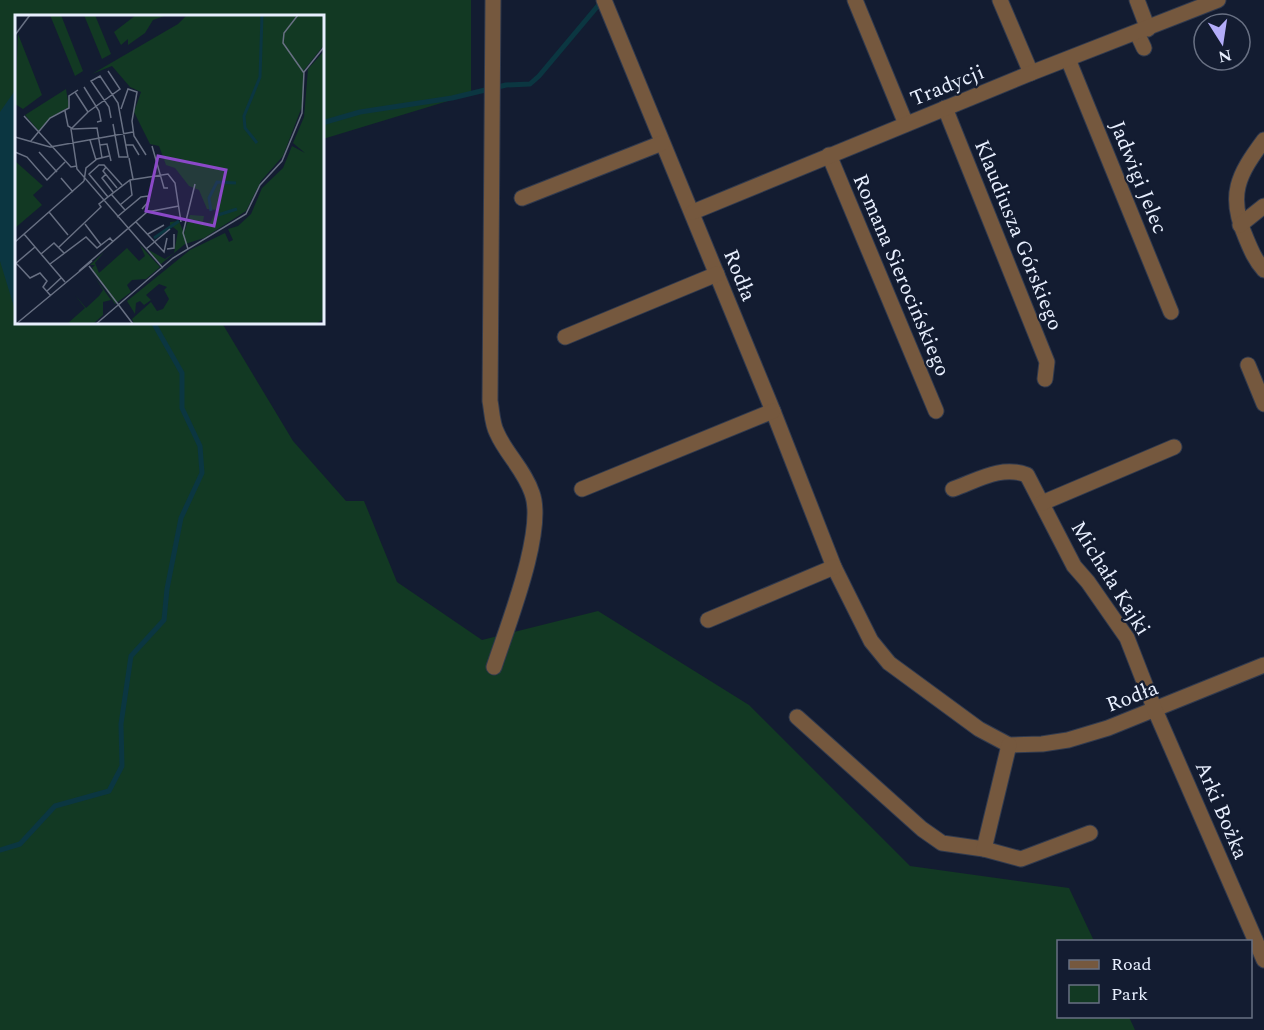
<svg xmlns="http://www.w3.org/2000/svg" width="1264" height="1030" font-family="Spectral,serif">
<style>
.green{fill:#123923}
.water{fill:#0b3641}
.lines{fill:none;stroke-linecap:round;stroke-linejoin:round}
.stream{stroke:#0b3641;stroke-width:5}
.minor-casing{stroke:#313a4e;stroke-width:17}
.minor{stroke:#75583e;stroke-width:15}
.labels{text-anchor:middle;stroke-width:4.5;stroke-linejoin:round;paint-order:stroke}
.street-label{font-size:21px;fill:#e8effe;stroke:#131c31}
.inset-river{fill:none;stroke:#0b3641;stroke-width:3}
.inset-road{fill:none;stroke:#687083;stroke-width:1.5}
.view{fill:#8b49c8;fill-opacity:0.15;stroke:#8b49c8;stroke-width:3}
.inset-edge{fill:none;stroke:#e8effe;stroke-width:3}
</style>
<rect width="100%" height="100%" fill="#131c31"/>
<path class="green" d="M 0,0 L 471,0 L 471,94 L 323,139 L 322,16 L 16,16 L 16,322 L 222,323 L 293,441 L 346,501 L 364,501 L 397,582 L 482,640 L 598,611 L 749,705 L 910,866 L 1069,888 L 1094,941 L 1058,942 L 1058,1016 L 1129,1017 L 1135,1030 L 0,1030 Z"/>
<path class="water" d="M 16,89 L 16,308 L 14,307 L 0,261 L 0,112 Z"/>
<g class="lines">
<g class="stream">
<path d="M 322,123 L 360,112 L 452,98 L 506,85 L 530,84 L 539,76 L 602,1"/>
<path d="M 0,850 L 20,844 L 55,806 L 109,791 L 122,766 L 121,724 L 131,656 L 164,620 L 167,589 L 181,518 L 202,473 L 200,446 L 182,408 L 182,373 L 153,322"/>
</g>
<g class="minor-casing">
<g id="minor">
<path d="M 493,0 L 490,401 C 492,411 492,424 497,433 C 506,454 524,469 532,493 C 546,530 507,627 494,667"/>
<path d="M 604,0 L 773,411 L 834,567 L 871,641 L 889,663 L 979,729 L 1009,745 L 1042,744 L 1068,740 L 1108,728 L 1264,665"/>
<path d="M 855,0 L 906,124"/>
<path d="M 1000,0 L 1031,73"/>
<path d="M 1137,0 L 1148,29"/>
<path d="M 1137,33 L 1144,48"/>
<path d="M 1068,59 L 1171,312"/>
<path d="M 945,108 L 1047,362 L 1045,379"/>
<path d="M 1264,140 C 1238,175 1227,195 1246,238 C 1251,250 1255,260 1264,270"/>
<path d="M 829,155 L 936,411"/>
<path d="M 522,198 L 662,143"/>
<path d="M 693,212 L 1031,73 L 1218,0"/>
<path d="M 1240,225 L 1264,206"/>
<path d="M 565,337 L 717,274"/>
<path d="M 1248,365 L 1264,404"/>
<path d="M 582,489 L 773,411"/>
<path d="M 953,489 C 978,480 1002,465 1027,475 L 1074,566 L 1088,582 L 1127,638 L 1155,710 L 1264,960"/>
<path d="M 1042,503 L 1174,447"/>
<path d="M 708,620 L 834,567"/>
<path d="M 797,717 L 922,829 L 942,843 L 984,849"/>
<path d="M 1009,745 L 984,849 L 1021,859 L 1090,833"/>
</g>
</g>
<use href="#minor" class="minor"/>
</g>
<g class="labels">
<g class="street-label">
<text transform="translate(947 85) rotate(-22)" y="7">Tradycji</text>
<text transform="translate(1139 177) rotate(68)" y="7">Jadwigi Jelec</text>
<text transform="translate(1019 235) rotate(68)" y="7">Klaudiusza Górskiego</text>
<text transform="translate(740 275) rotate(68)" y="7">Rodła</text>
<text transform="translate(902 275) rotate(67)" y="7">Romana Sierocińskiego</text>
<text transform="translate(1111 578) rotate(58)" y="7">Michała Kajki</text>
<text transform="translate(1132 696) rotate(-21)" y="7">Rodła</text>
<text transform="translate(1222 810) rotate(67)" y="7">Arki Bożka</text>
</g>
</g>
<g transform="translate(15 15)">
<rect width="309" height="309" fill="#131c31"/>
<path d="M 35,0 L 46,0 L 68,56 L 60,61 ZM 69,0 L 80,0 L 96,39 L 87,44 ZM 121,0 L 152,0 L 138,5 L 130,18 L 113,30 L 113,24 L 106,30 L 99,17 ZM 172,0 L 309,0 L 309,30 L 289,55 L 288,89 L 268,141 L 246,166 L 231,196 L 189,223 L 170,229 L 146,249 L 132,234 L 150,244 L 159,238 L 163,216 L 158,212 L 137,223 L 155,213 L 155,207 L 164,206 L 169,218 L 175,200 L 189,201 L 188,207 L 195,208 L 202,195 L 192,194 L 184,175 L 174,171 L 160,153 L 151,150 L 144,131 L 135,129 L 119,97 L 126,77 L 115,72 L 97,51 L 77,59 L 163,9 ZM 3,19 L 27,80 L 8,94 L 0,89 ZM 309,36 L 309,304 L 300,309 L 119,309 L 117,304 L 136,287 L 142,296 L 148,294 L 154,284 L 149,275 L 152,272 L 144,269 L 131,280 L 136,285 L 129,290 L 125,286 L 121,288 L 120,299 L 112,286 L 175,235 L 210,218 L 214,227 L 218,225 L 213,214 L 223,211 L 236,199 L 247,173 L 268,153 L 277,131 L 290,138 L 278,128 L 289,102 L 293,54 ZM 51,74 L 54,92 L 36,102 L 24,116 L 10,100 ZM 0,146 L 28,171 L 18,180 L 27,190 L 0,213 ZM 125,230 L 145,252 L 131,264 L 117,265 L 112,270 L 116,277 L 100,289 L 77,253 L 80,250 L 75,250 L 89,237 L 80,248 L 84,258 L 112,233 L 124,246 L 130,241 ZM 80,262 L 96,285 L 88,287 L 88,300 L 78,309 L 52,309 L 70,293 L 60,280 L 71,293 L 84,281 L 88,275 Z" fill="#123923"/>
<path class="inset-river" d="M 242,128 L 230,113 L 229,101 L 245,62 L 247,0M 196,196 L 194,183 L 202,167 L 221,168M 203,200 L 222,194M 139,223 L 164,206"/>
<path class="inset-road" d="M 283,0 L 269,18 L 268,28 L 289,58M 0,20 L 15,0M 93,56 L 105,74 L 73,97 L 56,114 L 62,154 L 148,253M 69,72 L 84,96 L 86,106 L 82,107M 60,77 L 73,97M 106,94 L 113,74 L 122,77 L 117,106 L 119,121 L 131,140M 50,96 L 53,111 L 58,114 L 82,113 L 87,143M 9,101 L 56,152 L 62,151M 96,103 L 94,92 L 76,66 L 85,61 L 103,88 L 113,142 L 104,142 L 98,109M 0,122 L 35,132 L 118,117M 75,125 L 81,145M 16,126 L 35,103 L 54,93 L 54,81 L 63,75M 85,130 L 92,129 L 96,146M 111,130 L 118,130 L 124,140M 137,131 L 149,173 L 153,173M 0,137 L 12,142 L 32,165 L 50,147M 24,137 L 42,157M 114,143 L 118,164M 91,152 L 88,156 L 102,173M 91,159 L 87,163 L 98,177M 46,163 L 58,177M 69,166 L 71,153 L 82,144 L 94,141M 96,179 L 110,195M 93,182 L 74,159 L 84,150 L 89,150 L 107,170M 105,190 L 117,180 L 115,165M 34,197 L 53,220M 102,202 L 126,182 L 133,181 L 134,186 L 127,194M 121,207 L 149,237 L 152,223M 70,209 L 86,230M 9,219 L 50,267M 133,219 L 149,210M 0,227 L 69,166M 44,232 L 86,192 L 84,189 L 115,165 L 153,159 L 160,168 L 166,207M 131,234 L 155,214M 152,234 L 159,233 L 159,219M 173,234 L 168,218 L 180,169M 26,239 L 39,228 L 49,238M 1,248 L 15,263 L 25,258 L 32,266 L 28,272 L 36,281M 0,249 L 20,232M 35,249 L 71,222 L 82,233 L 95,223 L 98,227M 74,251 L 118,309M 64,256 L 132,197 L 164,191M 32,276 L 46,263M 1,309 L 77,246M 81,309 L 158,243 L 231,199 L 245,170 L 267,146 L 287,98 L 289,57 L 309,32"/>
<path class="view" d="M 143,141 L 211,155 L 199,211 L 131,196 Z"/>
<rect width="309" height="309" class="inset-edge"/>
</g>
<rect x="1057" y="940" width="195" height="78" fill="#131c31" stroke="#687083" stroke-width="1.5"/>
<rect x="1069" y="960" width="30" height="9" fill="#75583e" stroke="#687083" stroke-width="1.5"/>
<text x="1111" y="970" font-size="18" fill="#e8effe">Road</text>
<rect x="1069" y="985" width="30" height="18" fill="#123923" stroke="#687083" stroke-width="1.5"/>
<text x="1111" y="1000" font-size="18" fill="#e8effe">Park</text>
<g transform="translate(1222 42) rotate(168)"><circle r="28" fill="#131c31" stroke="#687083" stroke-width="1.5"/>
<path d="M0-4.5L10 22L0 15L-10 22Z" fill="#b3adf9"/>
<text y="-9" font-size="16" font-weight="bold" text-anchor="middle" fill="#e8effe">N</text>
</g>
</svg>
